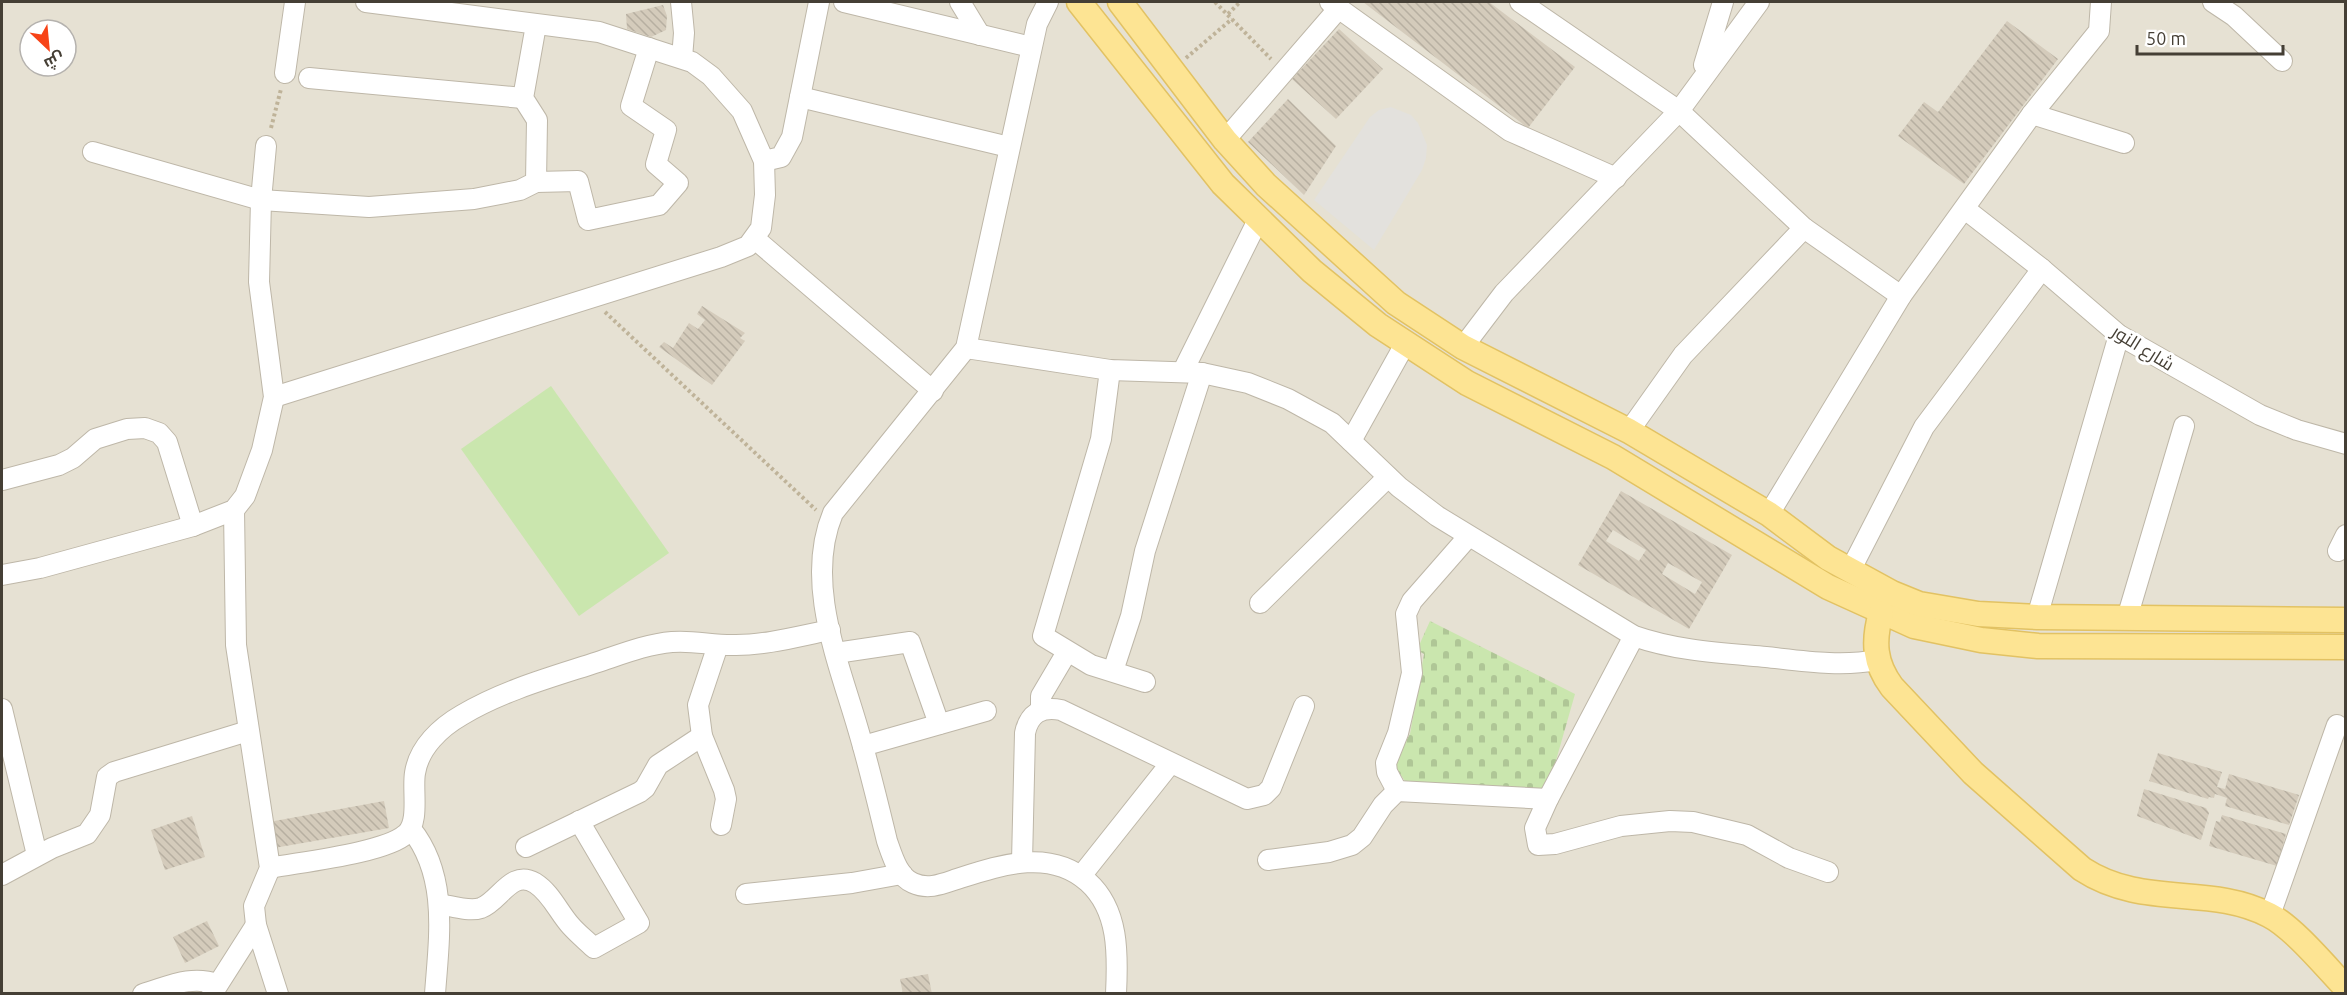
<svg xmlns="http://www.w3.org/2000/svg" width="2347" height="995" font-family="Ubuntu,Cairo,sans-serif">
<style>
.residential{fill:#e6e1d3;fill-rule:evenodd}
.grass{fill:#cae6ae}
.cemetery{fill:url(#cemetery-stones)}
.parking{fill:#e3e1dd}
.building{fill:url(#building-back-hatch);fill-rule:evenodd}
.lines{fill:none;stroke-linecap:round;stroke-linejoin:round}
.minor-casing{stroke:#beb7a8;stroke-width:22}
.major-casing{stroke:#e2c263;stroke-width:27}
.path{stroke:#bfb399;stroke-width:4;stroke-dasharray:3 3;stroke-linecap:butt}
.minor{stroke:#fff;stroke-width:20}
.major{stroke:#fde493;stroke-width:24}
.labels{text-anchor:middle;stroke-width:6;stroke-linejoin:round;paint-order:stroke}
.street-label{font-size:18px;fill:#453f35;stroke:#fff}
</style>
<defs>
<pattern id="cemetery-stones" width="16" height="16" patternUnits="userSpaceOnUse" patternTransform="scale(1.5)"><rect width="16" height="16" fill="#cae6ae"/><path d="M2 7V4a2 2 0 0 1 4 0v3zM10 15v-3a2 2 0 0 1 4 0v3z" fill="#afc696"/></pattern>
<pattern id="building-back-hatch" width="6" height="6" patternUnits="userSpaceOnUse" patternTransform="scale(1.5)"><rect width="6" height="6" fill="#d4cbbb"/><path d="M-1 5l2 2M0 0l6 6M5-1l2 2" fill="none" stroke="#b7afa1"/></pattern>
</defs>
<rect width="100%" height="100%" fill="#f2efe5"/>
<path class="residential" d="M 2,2 L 2345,2 L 2345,993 L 2,993 ZM 30,30 L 66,30 L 66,66 L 30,66 Z"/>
<path class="grass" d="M 551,386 L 669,553 L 579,616 L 461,449 Z"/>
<path class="cemetery" d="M 1430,621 L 1575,694 L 1549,785 L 1536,791 L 1405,781 L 1393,764 L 1410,734 L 1424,654 L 1417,650 Z"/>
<path class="parking" d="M 1391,107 L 1411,115 L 1418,123 L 1427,145 L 1426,158 L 1422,170 L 1374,250 L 1314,200 L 1370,117 L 1379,110 Z"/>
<g class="building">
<path d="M 1363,2 L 1489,2 L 1575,67 L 1528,128 Z"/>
<path d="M 663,5 L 667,16 L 666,30 L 651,37 L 627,29 L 626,14 Z"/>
<path d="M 2007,21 L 2058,59 L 1964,184 L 1898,136 L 1924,102 L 1938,112 Z"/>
<path d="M 1339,29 L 1383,69 L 1336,119 L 1292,79 Z"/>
<path d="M 1288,99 L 1336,146 L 1304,195 L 1248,142 Z"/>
<path d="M 702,306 L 745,333 L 740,338 L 745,341 L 712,385 L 659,347 L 664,342 L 673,348 L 689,323 L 698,329 L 705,320 L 697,314 Z"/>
<path d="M 1621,491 L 1732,555 L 1689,629 L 1578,565 ZM 1613,530 L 1646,550 L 1639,561 L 1606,541 ZM 1668,563 L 1702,582 L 1695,594 L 1662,574 Z"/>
<path d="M 2158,753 L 2222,772 L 2217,787 L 2225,789 L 2229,774 L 2299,795 L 2289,825 L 2225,806 L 2227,798 L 2215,794 L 2214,798 L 2209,797 L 2208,799 L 2149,781 Z"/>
<path d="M 2144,789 L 2206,808 L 2209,813 L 2201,840 L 2137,816 Z"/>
<path d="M 384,801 L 389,828 L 274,848 L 269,822 Z"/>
<path d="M 2222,815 L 2286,834 L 2277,866 L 2209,846 L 2216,821 L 2220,822 Z"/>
<path d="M 192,816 L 205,857 L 165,870 L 151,830 Z"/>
<path d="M 207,921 L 219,946 L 185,963 L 173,937 Z"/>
<path d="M 928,974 L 932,994 L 903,994 L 900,979 Z"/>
</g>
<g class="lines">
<g class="minor-casing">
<g id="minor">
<path d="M 681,2 L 684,33 L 682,58"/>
<path d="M 844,2 L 1031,47"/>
<path d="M 960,2 L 980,35"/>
<path d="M 1048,2 L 1037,24 L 966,348 L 833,513 C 804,582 839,663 858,729 C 869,766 878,804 887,841 C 892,855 898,877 913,883 C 928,890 942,884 957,879 C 1001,865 1050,848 1088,882 C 1119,910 1118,954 1116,994"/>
<path d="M 1330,2 L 1510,131 L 1616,178"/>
<path d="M 1520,2 L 1679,111 L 1804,228 L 1901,296"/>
<path d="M 2213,2 L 2234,16 L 2282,61"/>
<path d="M 1704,65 L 1723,2"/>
<path d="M 285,73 L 295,2"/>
<path d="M 309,78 L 523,98"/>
<path d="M 800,97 L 1009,147"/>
<path d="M 2032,114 L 2124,143"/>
<path d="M 1225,140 L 1339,8"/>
<path d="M 93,152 L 261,200 L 369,207 L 474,199 L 520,190 L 536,182 L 537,120 L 523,98 L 536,25"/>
<path d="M 764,161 L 781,157 L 792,137 L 819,2"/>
<path d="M 536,182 L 578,181 L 588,220 L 659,205 L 678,183 L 656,164 L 666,130 L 631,106 L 649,48"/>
<path d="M 1965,209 L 2042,269 L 2119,335 L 2260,415 L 2297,430 L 2346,444"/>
<path d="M 755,239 L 933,391"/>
<path d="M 1463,347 L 1504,293 L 1679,111 L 1759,2"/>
<path d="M 966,348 L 1110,370 L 1202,373 L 1248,383 L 1288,399 L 1332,423 L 1399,487 L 1437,516 L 1634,636 C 1677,651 1721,653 1766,657 C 1803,661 1841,667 1877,660"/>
<path d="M 1110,370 L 1101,439 L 1043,636 L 1091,665 L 1145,682"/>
<path d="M 1183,371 L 1258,220"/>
<path d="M 274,397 L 721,257 L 748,246 L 761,228 L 765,195 L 764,161 L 742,111 L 711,76 L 692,62 L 599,32 L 366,2"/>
<path d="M 1629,431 L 1683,355 L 1804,228"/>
<path d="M 1351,441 L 1405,344"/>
<path d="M 2,480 L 59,465 L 73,458 L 95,439 L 127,429 L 145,428 L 159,433 L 167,442 L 193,526"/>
<path d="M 234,510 L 236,645 L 270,868 L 254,906 L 256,925 L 278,994"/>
<path d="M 1769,514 L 1901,296 L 2032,114 L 2099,31 L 2101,2"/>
<path d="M 2338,551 L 2346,535"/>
<path d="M 1850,571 L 1924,427 L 2042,269"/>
<path d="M 2,575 L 40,568 L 193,526 L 234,510 L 245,496 L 262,450 L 274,397 L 259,282 L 261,200 L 266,146"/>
<path d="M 1260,603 L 1388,477"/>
<path d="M 2037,617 L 2119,335"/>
<path d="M 2127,618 L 2184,426"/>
<path d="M 1634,636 L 1548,799 L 1535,828 L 1538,845 L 1555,844 L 1621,826 L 1670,821 L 1693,822 L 1747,835 L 1789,858 L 1828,872"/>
<path d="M 718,645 L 698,705 L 702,736 L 724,790 L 726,799 L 721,825"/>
<path d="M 836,653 L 910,642 L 939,724"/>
<path d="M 1113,671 L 1131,616 L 1145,551 L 1202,373"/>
<path d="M 2,709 L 37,855"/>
<path d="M 1041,710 L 1041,696 L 1067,652"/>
<path d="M 863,746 L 986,711"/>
<path d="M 1397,791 L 1387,772 L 1386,763 L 1398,733 L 1412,673 L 1406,614 L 1412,601 L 1468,537"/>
<path d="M 411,829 C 449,876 439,938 435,994"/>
<path d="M 526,847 L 640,792 L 645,788 L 658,765 L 702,736"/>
<path d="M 1268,860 L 1329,852 L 1352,845 L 1362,837 L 1383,805 L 1397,791 L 1548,799"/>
<path d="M 1022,862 L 1025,733 C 1029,714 1041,706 1061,710 L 1247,799 L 1264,795 L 1271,788 L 1304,706"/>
<path d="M 270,868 C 301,862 385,853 406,834 C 420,822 412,790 415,773 C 419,747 441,727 462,715 C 504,690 552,677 598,662 C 622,654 647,644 672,642 C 694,640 714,646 736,645 C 767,645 799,636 830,630"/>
<path d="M 2,875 L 52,848 L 87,834 L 100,815 L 107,777 L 114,772 L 248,731"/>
<path d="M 1081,876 L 1170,764"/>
<path d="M 746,894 L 852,883 L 902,874"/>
<path d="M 440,904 C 452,906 469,912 481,908 C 500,901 511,869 535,883 C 551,893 559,913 571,926 C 578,934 587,941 594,948 L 639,923 L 579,821"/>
<path d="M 2270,915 L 2337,725"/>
<path d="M 143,994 C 170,986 190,975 218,984"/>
<path d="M 212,994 L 256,925"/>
</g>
</g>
<g class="major-casing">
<g id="major">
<path d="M 1079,2 L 1223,184 L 1312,271 L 1378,325 L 1467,383 L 1613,457 L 1828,587 L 1914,626 L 1981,640 L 2038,646 L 2346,647"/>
<path d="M 1120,2 L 1225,140 L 1266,185 L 1396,303 L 1463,347 L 1629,431 L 1769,514 L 1828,558 L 1892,593 L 1919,604 L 1978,614 L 2037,617 L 2346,620"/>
<path d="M 1881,613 C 1873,641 1874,663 1892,687 L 1973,773 L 2082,869 C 2143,909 2209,884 2269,915 C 2293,927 2326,967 2346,988"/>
</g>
</g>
<g class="path">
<path d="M 1215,2 L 1271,59"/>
<path d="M 1228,14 L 1240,2"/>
<path d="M 1186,58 L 1232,19"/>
<path d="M 271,128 L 281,89"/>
<path d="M 605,312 L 816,510"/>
</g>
<use href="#minor" class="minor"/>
<use href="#major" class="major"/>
</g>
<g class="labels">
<g class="street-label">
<text transform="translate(2143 348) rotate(32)" y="6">شارع النور</text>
</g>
</g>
<rect width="2347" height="995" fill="none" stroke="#453f35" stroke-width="6"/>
<g transform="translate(48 48) rotate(154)"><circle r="28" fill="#ffffff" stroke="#b5b2ae" stroke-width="1.5"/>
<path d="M0-4.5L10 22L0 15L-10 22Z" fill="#f74317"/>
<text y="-9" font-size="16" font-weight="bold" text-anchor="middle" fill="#453f35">ش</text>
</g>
<path d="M2137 45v9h146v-9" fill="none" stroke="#453f35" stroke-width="3"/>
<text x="2146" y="45" font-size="18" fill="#453f35" stroke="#ffffff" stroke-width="4.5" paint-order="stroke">50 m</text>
</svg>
